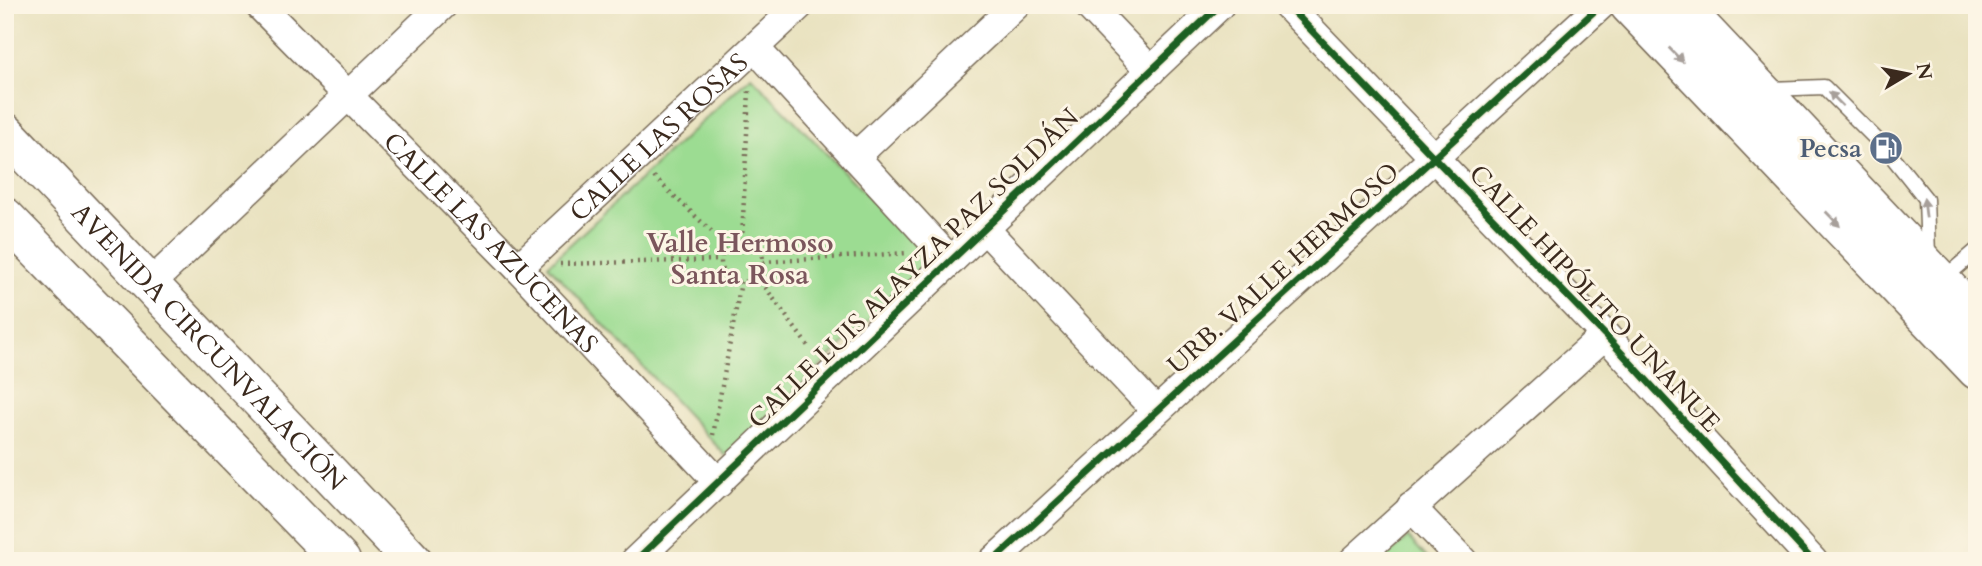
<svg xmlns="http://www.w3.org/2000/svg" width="1982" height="566" font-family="Cardo,serif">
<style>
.green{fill:#9cdc92;stroke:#6c8358;stroke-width:2}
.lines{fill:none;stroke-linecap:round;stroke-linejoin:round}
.lane-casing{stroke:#786a57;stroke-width:17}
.street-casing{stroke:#786a57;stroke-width:31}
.secondary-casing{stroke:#786a57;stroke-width:41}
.highway-casing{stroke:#786a57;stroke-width:41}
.path{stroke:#786a57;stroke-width:4.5;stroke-dasharray:2 5;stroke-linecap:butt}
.lane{stroke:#fff;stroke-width:14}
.street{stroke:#fff;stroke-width:28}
.secondary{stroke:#fff;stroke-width:38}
.highway{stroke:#fff;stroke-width:38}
.cycleway-casing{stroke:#fcf5e5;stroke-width:11}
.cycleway{stroke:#1b5e20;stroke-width:7}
.oneway{fill:#a79f9a}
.labels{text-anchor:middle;stroke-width:6;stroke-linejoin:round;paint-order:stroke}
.street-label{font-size:26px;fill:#3b2a1e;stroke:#fcf5e5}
.service-label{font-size:26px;font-weight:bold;fill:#4e5e75;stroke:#fcf5e5;text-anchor:end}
.neighbourhood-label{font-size:28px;font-weight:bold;fill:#7b565c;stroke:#fcf5e5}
</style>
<rect width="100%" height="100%" fill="#fcf5e5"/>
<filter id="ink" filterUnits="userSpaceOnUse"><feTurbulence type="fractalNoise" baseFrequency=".0143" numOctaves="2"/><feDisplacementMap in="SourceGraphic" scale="14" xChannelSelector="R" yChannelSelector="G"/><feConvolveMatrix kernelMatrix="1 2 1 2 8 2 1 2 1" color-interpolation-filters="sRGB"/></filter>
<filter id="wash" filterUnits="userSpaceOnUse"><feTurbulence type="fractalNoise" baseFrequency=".00686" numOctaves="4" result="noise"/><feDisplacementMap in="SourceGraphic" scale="28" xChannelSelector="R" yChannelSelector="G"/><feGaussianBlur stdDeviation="1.57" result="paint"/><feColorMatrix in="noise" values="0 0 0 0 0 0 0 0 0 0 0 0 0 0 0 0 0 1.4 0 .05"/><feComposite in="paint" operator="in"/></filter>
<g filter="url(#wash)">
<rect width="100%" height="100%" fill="#e9e2c0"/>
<g class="green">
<path d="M 751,76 L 931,261 L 726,456 L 548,265 Z"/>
<path d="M 1408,537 L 1430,561 L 1383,561 Z"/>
</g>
</g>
<g filter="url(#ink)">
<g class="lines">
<g class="lane-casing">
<g id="lane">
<path d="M 1767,89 L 1824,87 L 1884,147"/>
<path d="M 1894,159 L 1926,199 L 1928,255"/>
<path d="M 1942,280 L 1977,250"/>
</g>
</g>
<g class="street-casing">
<g id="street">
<path id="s1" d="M 259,5 L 518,268 L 719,483"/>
<path d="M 1088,5 L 1151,71"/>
<path d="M 1287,5 L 1605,335 L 1813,561"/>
<path d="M 755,48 L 951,261"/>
<path d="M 855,157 L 1016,5"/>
<path d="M 985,229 L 1156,411"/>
<path id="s2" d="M 518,268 L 800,5"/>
<path d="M 150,284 L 443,5"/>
<path d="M 1411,507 L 1463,561"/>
<path d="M 635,561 L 1220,5"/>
<path d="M 993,561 L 1601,5"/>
<path d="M 1353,561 L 1605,335"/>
</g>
</g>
<g class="secondary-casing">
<g id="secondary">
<path id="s3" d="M 5,132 L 413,561"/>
<path d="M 5,217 L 341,561"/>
</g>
</g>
<g class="highway-casing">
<g id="highway">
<path d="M 1629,5 L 1977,370"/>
<path d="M 1680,5 L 1977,319"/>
</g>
</g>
<g class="path">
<path d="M 654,177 L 727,246"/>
<circle cx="742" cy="261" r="21"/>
<path d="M 742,240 L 749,90"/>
<path d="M 763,262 L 907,253"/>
<path d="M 560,264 L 721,260"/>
<path d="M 757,276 L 808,346"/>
<path d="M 713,435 L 741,282"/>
</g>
<use href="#lane" class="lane"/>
<use href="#street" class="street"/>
<use href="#secondary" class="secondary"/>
<use href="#highway" class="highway"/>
<g class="cycleway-casing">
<g id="cycleway">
<path d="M 1287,5 L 1605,335 L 1813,561"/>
<path d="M 635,561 L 1220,5"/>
<path d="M 993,561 L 1601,5"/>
</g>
</g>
<use href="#cycleway" class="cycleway"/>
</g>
<defs><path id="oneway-solid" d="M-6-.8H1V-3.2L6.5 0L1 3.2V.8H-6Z" transform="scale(1.75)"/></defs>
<g class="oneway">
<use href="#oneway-solid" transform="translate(1676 55) rotate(46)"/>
<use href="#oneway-solid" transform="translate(1836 99) rotate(-135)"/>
<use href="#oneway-solid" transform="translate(1925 208) rotate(-97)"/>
<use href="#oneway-solid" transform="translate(1833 219) rotate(46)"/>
</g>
</g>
<defs>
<g id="fuel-disc" transform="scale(1.75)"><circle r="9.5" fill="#5c6f8a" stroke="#fcf5e5"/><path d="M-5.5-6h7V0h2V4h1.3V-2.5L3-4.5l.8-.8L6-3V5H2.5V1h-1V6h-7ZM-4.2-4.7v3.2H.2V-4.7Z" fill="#fff"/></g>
</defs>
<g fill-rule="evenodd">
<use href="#fuel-disc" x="1886" y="148"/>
</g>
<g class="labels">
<g class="street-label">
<text dy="9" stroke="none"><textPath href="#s2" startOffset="192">CALLE LAS ROSAS</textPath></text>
<text dy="9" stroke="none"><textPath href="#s1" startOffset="332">CALLE LAS AZUCENAS</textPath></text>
<text transform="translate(913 268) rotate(-44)" y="9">CALLE LUIS ALAYZA PAZ SOLDÁN</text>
<text transform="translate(1283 268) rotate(-42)" y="9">URB. VALLE HERMOSO</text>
<text transform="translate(1595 298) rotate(47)" y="9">CALLE HIPÓLITO UNANUE</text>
<text dy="9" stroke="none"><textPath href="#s3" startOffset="296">AVENIDA CIRCUNVALACIÓN</textPath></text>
</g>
<g class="service-label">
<text x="1862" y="157">Pecsa</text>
</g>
<g class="neighbourhood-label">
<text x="740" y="252">Valle Hermoso<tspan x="740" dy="32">Santa Rosa</tspan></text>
</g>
</g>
<rect width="1982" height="566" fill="none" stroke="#fcf5e5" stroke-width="28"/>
<g transform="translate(1908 74) rotate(80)" stroke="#fcf5e5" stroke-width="5" paint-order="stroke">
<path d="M0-5L12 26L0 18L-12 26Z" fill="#3b2a1e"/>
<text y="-10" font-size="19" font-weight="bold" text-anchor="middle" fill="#3b2a1e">N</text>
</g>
</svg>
